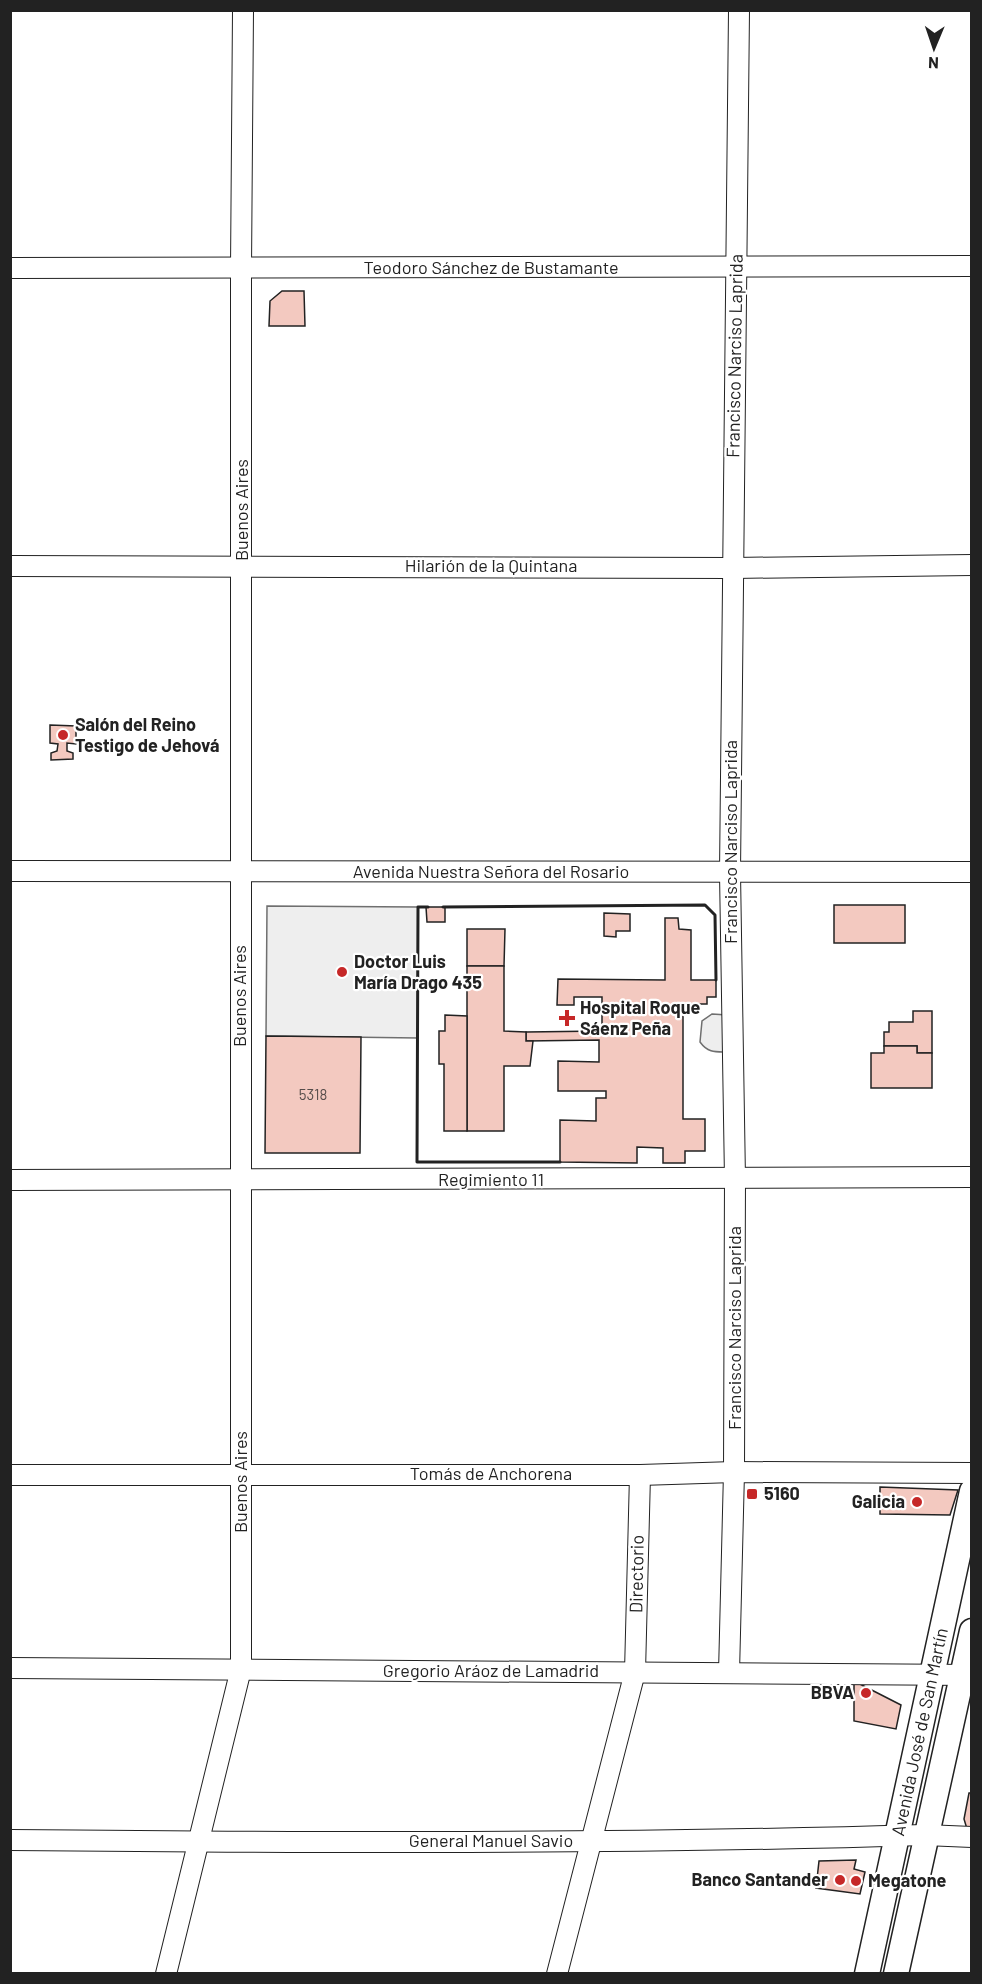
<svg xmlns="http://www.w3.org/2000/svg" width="982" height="1984" font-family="Barlow,sans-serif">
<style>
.green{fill:#eee;stroke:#6f6f6f;stroke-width:1.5}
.building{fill:#f3c9c0;stroke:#222;stroke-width:1.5}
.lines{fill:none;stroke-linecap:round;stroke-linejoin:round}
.minor-casing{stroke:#222;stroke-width:22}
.major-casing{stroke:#222;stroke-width:27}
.minor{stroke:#fff;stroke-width:20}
.major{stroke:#fff;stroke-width:24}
.wall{stroke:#222;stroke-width:3}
.poi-dot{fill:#c62828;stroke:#fff;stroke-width:2}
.labels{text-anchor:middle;stroke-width:4.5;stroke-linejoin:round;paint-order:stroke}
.number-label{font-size:15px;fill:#564c4a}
.street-label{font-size:18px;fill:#222;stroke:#fff}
.poi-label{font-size:18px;font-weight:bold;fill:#222;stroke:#fff;text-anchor:start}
</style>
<rect width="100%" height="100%" fill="#fff"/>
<g class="green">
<path d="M 267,906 L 418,907 L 418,1038 L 266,1036 Z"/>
<path d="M 712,1014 L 727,1015 L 727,1052 C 715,1052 708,1053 700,1042 L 702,1021 Z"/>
</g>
<g class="building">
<path d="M 282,291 L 304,291 L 305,326 L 269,326 L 270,301 Z"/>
<path d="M 50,725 L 76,726 L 76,744 L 67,743 L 67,751 L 73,753 L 73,759 L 51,760 L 51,753 L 57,751 L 58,744 L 50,743 Z"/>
<rect x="834" y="905" width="71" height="38"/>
<path d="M 426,907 L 445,907 L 445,922 L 427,922 Z"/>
<path d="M 604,913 L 630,914 L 630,931 L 616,931 L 616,937 L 604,936 Z"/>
<path d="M 665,918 L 678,918 L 679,929 L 691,930 L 691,980 L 716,980 L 716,997 L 707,997 L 707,1004 L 683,1004 L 683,1119 L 705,1119 L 705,1151 L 685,1151 L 685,1163 L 663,1163 L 663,1148 L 637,1147 L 637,1163 L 560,1162 L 560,1120 L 596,1121 L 596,1098 L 606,1098 L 606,1091 L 558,1091 L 558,1061 L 599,1062 L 599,1040 L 526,1041 L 526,1032 L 602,1031 L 602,997 L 574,997 L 574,1005 L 557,1005 L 558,979 L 665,980 Z"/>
<path d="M 467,929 L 505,929 L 504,966 L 467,966 Z"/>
<path d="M 467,966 L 504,966 L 504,1031 L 526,1032 L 526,1041 L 533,1041 L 530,1066 L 504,1066 L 504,1131 L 467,1131 Z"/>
<path d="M 913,1011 L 932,1011 L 932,1053 L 917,1053 L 917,1046 L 884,1046 L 884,1032 L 889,1032 L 889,1022 L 913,1022 Z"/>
<path d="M 445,1015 L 467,1016 L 467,1131 L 444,1131 L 444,1064 L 439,1064 L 439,1031 L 445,1031 Z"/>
<path d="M 266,1036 L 361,1037 L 360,1153 L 265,1153 Z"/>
<path d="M 884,1046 L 917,1046 L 917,1053 L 932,1053 L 932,1088 L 871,1088 L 871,1053 L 884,1053 Z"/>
<path d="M 880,1487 L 958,1490 L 950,1515 L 880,1514 Z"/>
<path d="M 854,1681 L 901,1705 L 896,1729 L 854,1721 Z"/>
<path d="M 969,1793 L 972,1793 L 972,1829 L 967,1829 L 964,1819 Z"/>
<path d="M 856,1860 L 854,1869 L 865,1872 L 860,1894 L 816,1888 L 819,1861 Z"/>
</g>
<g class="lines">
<g class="minor-casing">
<g id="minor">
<path d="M 10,268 L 972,266"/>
<path d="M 10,566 L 734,568 L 972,565"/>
<path d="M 10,871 L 972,872"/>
<path d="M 10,1180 L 972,1177"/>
<path d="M 10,1475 L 640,1475 L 734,1472 L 972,1473"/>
<path d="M 10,1668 L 972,1675"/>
<path d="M 729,1673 L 734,1472 L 735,1179 L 730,873 L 739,10"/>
<path d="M 10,1840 C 315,1843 620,1844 925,1835 L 972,1837"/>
<path d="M 166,1974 L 241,1669 L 241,269 L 243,10"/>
<path d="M 557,1974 L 635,1672 L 640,1475"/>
</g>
</g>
<g class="major-casing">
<g id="major">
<path d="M 867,1974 L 972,1491"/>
<path d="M 896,1974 L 972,1631"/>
</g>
</g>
<use href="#minor" class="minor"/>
<use href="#major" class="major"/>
<g class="wall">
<path d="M 428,907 L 418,907 L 417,1162 L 560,1162"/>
<path d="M 443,907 L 705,905 L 715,915 L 716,980"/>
</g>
</g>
<g class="poi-dot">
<circle cx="63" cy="735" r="6"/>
<circle cx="342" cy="972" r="6"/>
<path d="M564 1009h6v6h6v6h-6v6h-6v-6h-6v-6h6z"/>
<rect x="746" y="1488" width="12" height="12" rx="3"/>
<circle cx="917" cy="1502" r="6"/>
<circle cx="866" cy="1693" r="6"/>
<circle cx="840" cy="1880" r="6"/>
<circle cx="856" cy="1881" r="6"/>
</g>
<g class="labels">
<g class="number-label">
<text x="313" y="1100">5318</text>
</g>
<g class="street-label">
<text x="491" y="274">Teodoro Sánchez de Bustamante</text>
<text transform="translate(735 356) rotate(-89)" y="6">Francisco Narciso Laprida</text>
<text transform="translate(242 510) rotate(-90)" y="6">Buenos Aires</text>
<text x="491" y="572">Hilarión de la Quintana</text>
<text transform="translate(731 842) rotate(-90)" y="6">Francisco Narciso Laprida</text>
<text x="491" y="878">Avenida Nuestra Señora del Rosario</text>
<text transform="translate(240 996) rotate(-90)" y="6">Buenos Aires</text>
<text x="491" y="1186">Regimiento 11</text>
<text transform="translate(735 1328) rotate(-90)" y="6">Francisco Narciso Laprida</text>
<text x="491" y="1480">Tomás de Anchorena</text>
<text transform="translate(241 1482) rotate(-90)" y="6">Buenos Aires</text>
<text transform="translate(637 1574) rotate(-89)" y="6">Directorio</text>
<text x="491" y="1677">Gregorio Aráoz de Lamadrid</text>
<text transform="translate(920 1732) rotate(-78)" y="6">Avenida José de San Martín</text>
<text x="491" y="1847">General Manuel Savio</text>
</g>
<g class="poi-label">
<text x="75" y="731">Salón del Reino<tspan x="75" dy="21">Testigo de Jehová</tspan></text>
<text x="354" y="968">Doctor Luis<tspan x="354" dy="21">María Drago 435</tspan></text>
<text x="580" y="1014">Hospital Roque<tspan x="580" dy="21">Sáenz Peña</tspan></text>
<text x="764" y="1500">5160</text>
<text x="905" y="1508" text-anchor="end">Galicia</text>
<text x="854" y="1699" text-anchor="end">BBVA</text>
<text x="828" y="1886" text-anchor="end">Banco Santander</text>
<text x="868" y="1887">Megatone</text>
</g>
</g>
<rect width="982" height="1984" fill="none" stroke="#222222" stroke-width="24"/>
<g transform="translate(934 48) rotate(182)" stroke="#ffffff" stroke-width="4.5" paint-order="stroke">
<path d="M0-4.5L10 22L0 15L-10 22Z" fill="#222222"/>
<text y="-9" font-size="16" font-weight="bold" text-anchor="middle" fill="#222222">N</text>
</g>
</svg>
